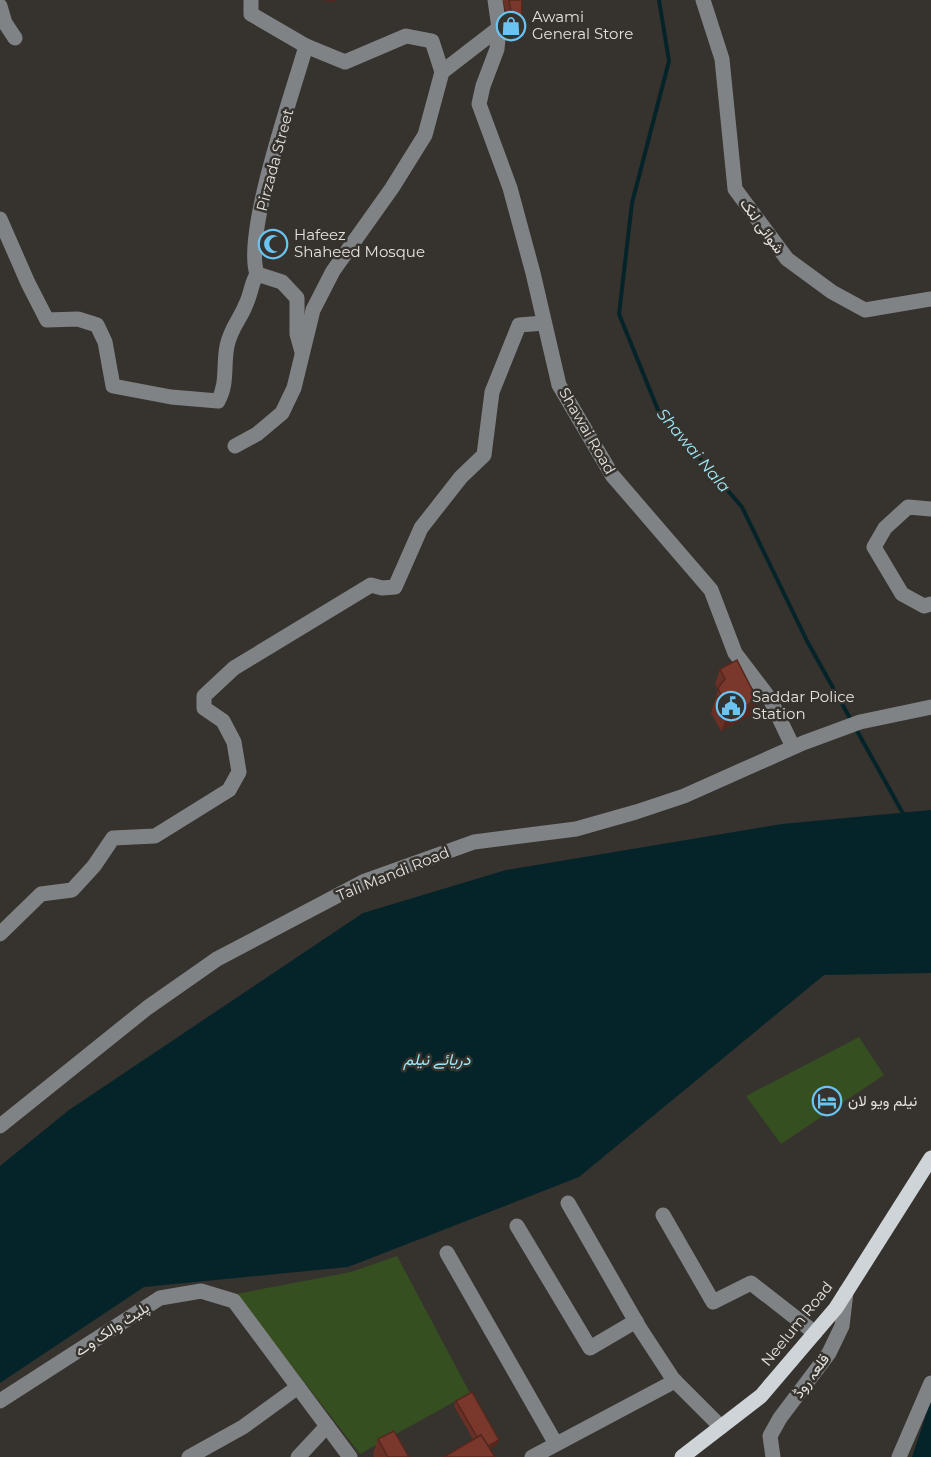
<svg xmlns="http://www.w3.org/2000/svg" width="931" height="1457" font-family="Montserrat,Vazirmatn,sans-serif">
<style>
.green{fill:#364f20}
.water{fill:#05242a}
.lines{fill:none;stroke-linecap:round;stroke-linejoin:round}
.stream{stroke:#05242a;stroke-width:4}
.minor{stroke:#808385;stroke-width:15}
.major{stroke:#ced4d8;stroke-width:15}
.wall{fill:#693026}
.shaded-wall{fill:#55271f}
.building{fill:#7a382c;stroke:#55271f;stroke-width:1.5}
.labels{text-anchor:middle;stroke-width:5;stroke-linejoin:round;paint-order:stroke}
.poi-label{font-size:15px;fill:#e4e2de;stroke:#36322d;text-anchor:start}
.street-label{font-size:15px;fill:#e4e2de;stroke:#36322d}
.water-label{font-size:16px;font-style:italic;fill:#9ee7f6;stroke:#36322d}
</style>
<rect width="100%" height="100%" fill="#36322d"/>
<g class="green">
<path d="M 859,1037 L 884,1075 L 781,1144 L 746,1096 Z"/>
<path d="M 397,1256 L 470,1393 L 360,1454 L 236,1294 L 351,1272 Z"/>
</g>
<g class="water">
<path d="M 931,810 L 931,973 L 824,975 L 579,1177 L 348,1267 L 144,1287 L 0,1383 L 0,1166 L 69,1110 L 363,913 L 506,870 L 782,824 Z"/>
<path d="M 931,1401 L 931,1457 L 912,1457 L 930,1403 Z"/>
</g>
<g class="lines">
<g class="stream">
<path d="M 659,0 L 669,61 L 632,203 L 619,314 L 658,410 L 742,507 L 807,641 L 851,720"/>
<path d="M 856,729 L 905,817"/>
</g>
<g class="minor">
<path d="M 251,0 L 251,14 L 306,46 L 345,62 L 406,36 L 432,41 L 442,72"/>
<path d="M 495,0 L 499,28 L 497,49 L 483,86 L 479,104 L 510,188 L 533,273 L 559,385 L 612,475 L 711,590 L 735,653 L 770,699 L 793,747"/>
<path d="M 703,0 L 722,59 L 735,189 L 787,259 L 832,292 L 865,310 L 931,299"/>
<path d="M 0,6 L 5,23 L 15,38"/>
<path d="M 0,219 L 28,283 L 47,320 L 78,319 L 97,325 L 105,342 L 113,386 L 171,397 L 218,401 C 228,383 223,366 227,346 C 231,327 240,320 246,304 C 251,294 251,284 257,274 L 282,282 L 297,298 L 297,334 L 302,352"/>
<path d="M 257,274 C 243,234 293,92 306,46"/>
<path d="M 235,446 L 257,434 L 282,413 L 294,388 L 313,310 L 333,271 L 392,188 L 425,135 L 442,72 L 499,28"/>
<path d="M 931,509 L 908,507 L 885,528 L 874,547 L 902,594 L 924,606 L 931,604"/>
<path d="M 0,934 L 41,894 L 72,890 L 94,866 L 113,838 L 155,836 L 229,790 L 239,772 L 234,742 L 223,721 L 204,708 L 204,696 L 234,668 L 371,585 L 382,588 L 395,587 L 421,528 L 461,477 L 484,455 L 492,392 L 519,325 L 544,323"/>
<path d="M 0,1126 L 147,1008 L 217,959 L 365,881 L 474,842 L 576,829 L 636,812 L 684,796 L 803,743 L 860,722 L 931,707"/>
<path d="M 568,1203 L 639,1327 L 673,1379 L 721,1427"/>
<path d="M 663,1215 L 713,1302 L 751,1283 L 815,1333"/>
<path d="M 517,1226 L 590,1348 L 636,1321"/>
<path d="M 447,1253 L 556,1444"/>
<path d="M 0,1401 L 160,1298 L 201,1291 L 234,1301 L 350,1457"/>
<path d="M 189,1457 L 243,1427 L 298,1387"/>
<path d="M 298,1457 L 327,1426"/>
<path d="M 532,1457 L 675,1381"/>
<path d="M 773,1457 L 770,1436 L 780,1418 L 829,1353 L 842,1326 L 846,1292"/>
<path d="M 899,1457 L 931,1383"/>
</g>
<path class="major" d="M 682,1457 L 761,1396 L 836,1308 L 931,1158"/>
</g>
<g class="wall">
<path d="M 503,0 L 522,0 L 517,37 L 508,39 L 509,27 Z"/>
<path d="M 720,669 L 757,699 L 752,714 L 721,731 L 711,713 L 718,690 L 715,684 Z"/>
<path d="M 456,1401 L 497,1445 L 490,1449 L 473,1439 L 454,1406 Z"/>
<path d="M 378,1439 L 409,1457 L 374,1457 L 373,1454 Z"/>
</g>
<g class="shaded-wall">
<path d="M 321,0 L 336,0 L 335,2 Z"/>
<path d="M 521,28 L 517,37 L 508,39 L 511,29 Z"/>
<path d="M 757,699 L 752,714 L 721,731 L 727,717 Z"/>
<path d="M 499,1440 L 497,1445 L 482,1454 L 484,1449 Z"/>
</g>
<g class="building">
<path d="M 509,0 L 522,0 L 521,28 L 511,29 L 512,17 Z"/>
<path d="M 737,660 L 757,699 L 727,717 L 716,698 L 721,695 L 718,688 L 725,679 L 720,669 Z"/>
<path d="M 472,1392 L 499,1440 L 488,1446 L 481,1435 L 477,1437 L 456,1401 Z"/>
<path d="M 394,1431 L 409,1457 L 388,1457 L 378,1439 Z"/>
<path d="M 481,1435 L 495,1457 L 444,1457 Z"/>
</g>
<defs>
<g id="shop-ring" transform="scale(1.5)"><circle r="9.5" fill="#36322d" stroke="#6ac3f1" stroke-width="1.5"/><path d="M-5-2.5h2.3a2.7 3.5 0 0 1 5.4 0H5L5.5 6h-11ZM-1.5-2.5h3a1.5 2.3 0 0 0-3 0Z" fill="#6ac3f1"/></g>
<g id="mosque-ring" transform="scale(1.5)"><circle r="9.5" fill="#36322d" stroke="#6ac3f1" stroke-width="1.5"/><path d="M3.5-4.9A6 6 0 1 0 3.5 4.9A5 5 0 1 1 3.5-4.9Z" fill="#6ac3f1"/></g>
<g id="civic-ring" transform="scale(1.5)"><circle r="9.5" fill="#36322d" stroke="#6ac3f1" stroke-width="1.5"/><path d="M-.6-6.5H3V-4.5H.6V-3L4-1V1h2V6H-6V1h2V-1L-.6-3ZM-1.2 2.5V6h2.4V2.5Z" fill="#6ac3f1"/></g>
<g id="hotel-ring" transform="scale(1.5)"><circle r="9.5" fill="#36322d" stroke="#6ac3f1" stroke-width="1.5"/><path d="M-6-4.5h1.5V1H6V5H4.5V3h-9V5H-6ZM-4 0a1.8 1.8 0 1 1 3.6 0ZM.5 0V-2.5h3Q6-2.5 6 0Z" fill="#6ac3f1"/></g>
</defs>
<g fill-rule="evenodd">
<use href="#shop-ring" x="511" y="26"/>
<use href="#mosque-ring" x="273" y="244"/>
<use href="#civic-ring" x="731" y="706"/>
<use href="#hotel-ring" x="827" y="1101"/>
</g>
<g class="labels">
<g class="poi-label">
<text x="532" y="22">Awami<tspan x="532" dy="17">General Store</tspan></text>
<text x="294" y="240">Hafeez<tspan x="294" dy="17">Shaheed Mosque</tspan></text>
<text x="752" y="702">Saddar Police<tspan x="752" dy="17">Station</tspan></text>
<text x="848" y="1106">نیلم ویو لان</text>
</g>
<g class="street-label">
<text transform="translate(275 160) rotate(-75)" y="5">Pirzada Street</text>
<text transform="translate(762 226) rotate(54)" y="5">شوائی لنک</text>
<text transform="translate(587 431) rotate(60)" y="5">Shawai Road</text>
<text transform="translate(393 874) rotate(-22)" y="5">Tali Mandi Road</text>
<text transform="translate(797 1324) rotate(-51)" y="5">Neelum Road</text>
<text transform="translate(112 1329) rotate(-33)" y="5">پلیٹ والک وے</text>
<text transform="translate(811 1376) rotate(-54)" y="5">قلعہ روڈ</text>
</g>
<g class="water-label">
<text transform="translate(694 450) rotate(50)" y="6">Shawai Nala</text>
<text x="437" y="1065">دریائے نیلم</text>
</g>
</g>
</svg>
